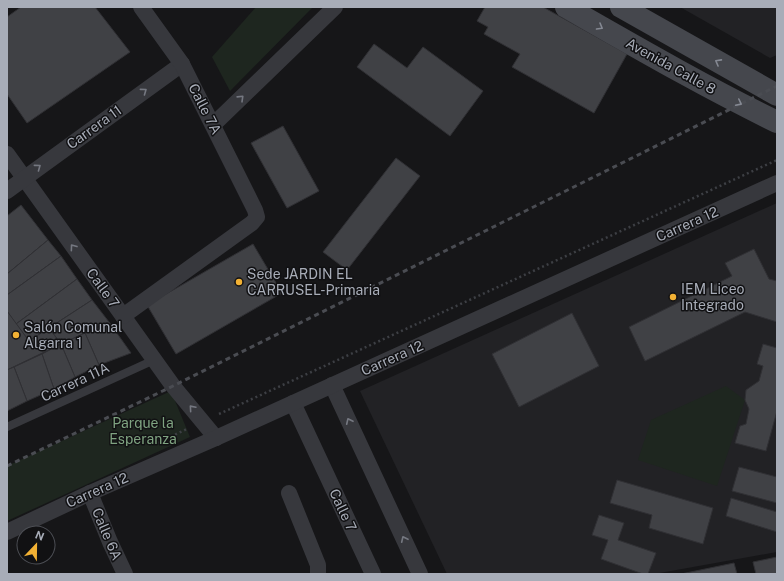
<svg xmlns="http://www.w3.org/2000/svg" width="784" height="581" font-family="'Public Sans',sans-serif">
<style>
.built{fill:#222225}
.green{fill:#1e261f}
.building{fill:#404145;stroke:#303034}
.lines{fill:none;stroke-linecap:round;stroke-linejoin:round}
.path{stroke:#3d3f44;stroke-width:2.5;stroke-dasharray:2 3;stroke-linecap:butt}
.service{stroke:#37383d;stroke-width:8}
.minor{stroke:#37383d;stroke-width:16}
.secondary{stroke:#45474d;stroke-width:22}
.rail{stroke:#4a4c52;stroke-width:3;stroke-dasharray:5 4;stroke-linecap:butt}
.oneway{stroke:#858993}
.oneway2{stroke:#757881}
.poi-dot{fill:#f2b134;stroke:#111113;stroke-width:1.5}
.labels{text-anchor:middle;stroke-width:3;stroke-linejoin:round;paint-order:stroke}
.street-label{font-size:14px;fill:#a8adb8;stroke:#111113}
.poi-label{font-size:14px;fill:#a8adb8;stroke:#111113;text-anchor:start}
.park-label{font-size:14px;fill:#7fa381;stroke:#111113}
</style>
<rect width="100%" height="100%" fill="#161618"/>
<g class="built">
<path d="M 680,7 L 777,7 L 777,55 L 770,58 Z"/>
<path d="M 777,203 L 777,552 L 654,574 L 447,574 L 360,391 Z"/>
</g>
<g class="green">
<path d="M 256,7 L 313,7 L 230,91 L 212,57 Z"/>
<path d="M 726,386 L 745,400 L 717,486 L 638,460 L 651,420 Z"/>
<path d="M 171,391 L 190,437 L 7,521 L 7,466 Z"/>
</g>
<g class="building">
<path d="M 21,7 L 95,7 L 130,52 L 27,123 L 7,94 L 7,17 Z"/>
<path d="M 485,7 L 543,7 L 627,54 L 594,113 L 512,67 L 520,54 L 484,34 L 488,27 L 477,21 Z"/>
<path d="M 374,44 L 407,68 L 423,47 L 483,91 L 450,136 L 357,67 Z"/>
<path d="M 283,126 L 319,191 L 287,208 L 251,143 Z"/>
<path d="M 396,158 L 420,176 L 347,270 L 323,252 Z"/>
<path d="M 21,205 L 48,240 L 7,274 L 7,216 Z"/>
<path d="M 48,240 L 61,256 L 7,295 L 7,274 Z"/>
<path d="M 253,244 L 282,293 L 176,354 L 147,305 Z"/>
<path d="M 754,249 L 769,279 L 777,281 L 777,322 L 745,312 L 645,361 L 629,327 L 732,276 L 725,263 Z"/>
<path d="M 61,256 L 77,279 L 16,324 L 7,311 L 7,295 Z"/>
<path d="M 77,279 L 92,300 L 29,341 L 16,324 Z"/>
<path d="M 92,300 L 109,322 L 61,344 L 49,328 Z"/>
<path d="M 7,311 L 29,341 L 49,328 L 61,344 L 7,370 Z"/>
<path d="M 572,313 L 599,366 L 519,407 L 492,354 Z"/>
<path d="M 109,322 L 131,353 L 99,365 L 85,333 Z"/>
<path d="M 85,333 L 99,365 L 75,377 L 61,344 Z"/>
<path d="M 61,344 L 75,377 L 54,389 L 42,354 Z"/>
<path d="M 763,344 L 777,348 L 777,411 L 766,451 L 735,443 L 740,426 L 746,424 L 749,409 L 745,400 L 746,390 L 759,381 L 763,366 L 757,364 Z"/>
<path d="M 42,354 L 54,389 L 27,401 L 14,367 Z"/>
<path d="M 14,367 L 27,401 L 7,411 L 7,370 Z"/>
<path d="M 739,467 L 777,477 L 777,503 L 732,491 Z"/>
<path d="M 617,480 L 713,508 L 703,544 L 649,528 L 652,515 L 610,503 Z"/>
<path d="M 731,498 L 777,512 L 777,532 L 726,516 Z"/>
<path d="M 599,515 L 624,523 L 618,540 L 656,553 L 648,574 L 643,574 L 601,559 L 608,540 L 592,535 Z"/>
<path d="M 777,557 L 777,574 L 756,574 L 753,562 Z"/>
<path d="M 734,563 L 737,574 L 681,574 Z"/>
</g>
<g class="lines">
<g class="path">
<path d="M 219,414 L 777,160"/>
<path d="M 157,443 L 187,429"/>
</g>
<path class="service" d="M 7,427 L 154,360"/>
<g class="minor">
<path d="M 213,125 L 335,7"/>
<path d="M 7,154 L 173,386 L 216,438"/>
<path d="M 7,191 L 182,64"/>
<path d="M 123,316 L 252,223 L 257,217 L 255,210 L 182,64 L 141,7"/>
<path d="M 332,385 L 420,574"/>
<path d="M 293,403 L 373,574"/>
<path d="M 90,493 L 110,542 L 125,574"/>
<path d="M 289,493 L 318,565 L 318,574"/>
<path d="M 7,532 L 90,493 L 216,438 L 777,183"/>
</g>
<g class="secondary">
<path d="M 566,7 C 636,47 705,87 777,122"/>
<path d="M 621,7 L 777,95"/>
</g>
<path class="rail" d="M 7,466 L 173,386 L 777,86"/>
</g>
<defs><path id="oneway-chevron" d="M-2-3.5L2.5 0L-2 3.5" fill="none" stroke-width="1.6" stroke-linecap="round" stroke-linejoin="round"/></defs>
<g class="oneway">
<use href="#oneway-chevron" transform="translate(600 27) rotate(30)"/>
<use href="#oneway-chevron" transform="translate(718 62) rotate(-151)"/>
<use href="#oneway-chevron" transform="translate(739 103) rotate(27)"/>
</g>
<g class="oneway2">
<use href="#oneway-chevron" transform="translate(144 91) rotate(-36)"/>
<use href="#oneway-chevron" transform="translate(241 98) rotate(-44)"/>
<use href="#oneway-chevron" transform="translate(38 167) rotate(-36)"/>
<use href="#oneway-chevron" transform="translate(73 247) rotate(-126)"/>
<use href="#oneway-chevron" transform="translate(192 408) rotate(-131)"/>
<use href="#oneway-chevron" transform="translate(349 421) rotate(-115)"/>
<use href="#oneway-chevron" transform="translate(404 539) rotate(-115)"/>
</g>
<g class="poi-dot">
<circle cx="239" cy="282" r="4"/>
<circle cx="673" cy="297" r="4"/>
<circle cx="16" cy="335" r="4"/>
</g>
<g class="labels">
<g class="street-label">
<text transform="translate(671 66) rotate(29)" y="5">Avenida Calle 8</text>
<text transform="translate(205 109) rotate(63)" y="5">Calle 7A</text>
<text transform="translate(94 127) rotate(-36)" y="5">Carrera 11</text>
<text transform="translate(687 224) rotate(-24)" y="5">Carrera 12</text>
<text transform="translate(103 288) rotate(54)" y="5">Calle 7</text>
<text transform="translate(392 358) rotate(-24)" y="5">Carrera 12</text>
<text transform="translate(75 382) rotate(-25)" y="5">Carrera 11A</text>
<text transform="translate(97 490) rotate(-24)" y="5">Carrera 12</text>
<text transform="translate(343 510) rotate(65)" y="5">Calle 7</text>
<text transform="translate(107 534) rotate(67)" y="5">Calle 6A</text>
</g>
<g class="poi-label">
<text x="247" y="279">Sede JARDIN EL<tspan x="247" dy="16">CARRUSEL-Primaria</tspan></text>
<text x="681" y="294">IEM Liceo<tspan x="681" dy="16">Integrado</tspan></text>
<text x="24" y="332">Salón Comunal<tspan x="24" dy="16">Algarra 1</tspan></text>
</g>
<g class="park-label">
<text x="143" y="428">Parque la<tspan x="143" dy="16">Esperanza</tspan></text>
</g>
</g>
<rect width="784" height="581" fill="none" stroke="#a8adb8" stroke-width="16"/>
<g transform="translate(36 545) rotate(22)"><circle r="19" fill="#111113" stroke="#4d4f55"/>
<path d="M0-3L7 15L0 10L-7 15Z" fill="#f2b134"/>
<text y="-6" font-size="11" font-weight="bold" text-anchor="middle" fill="#a8adb8">N</text>
</g>
</svg>
